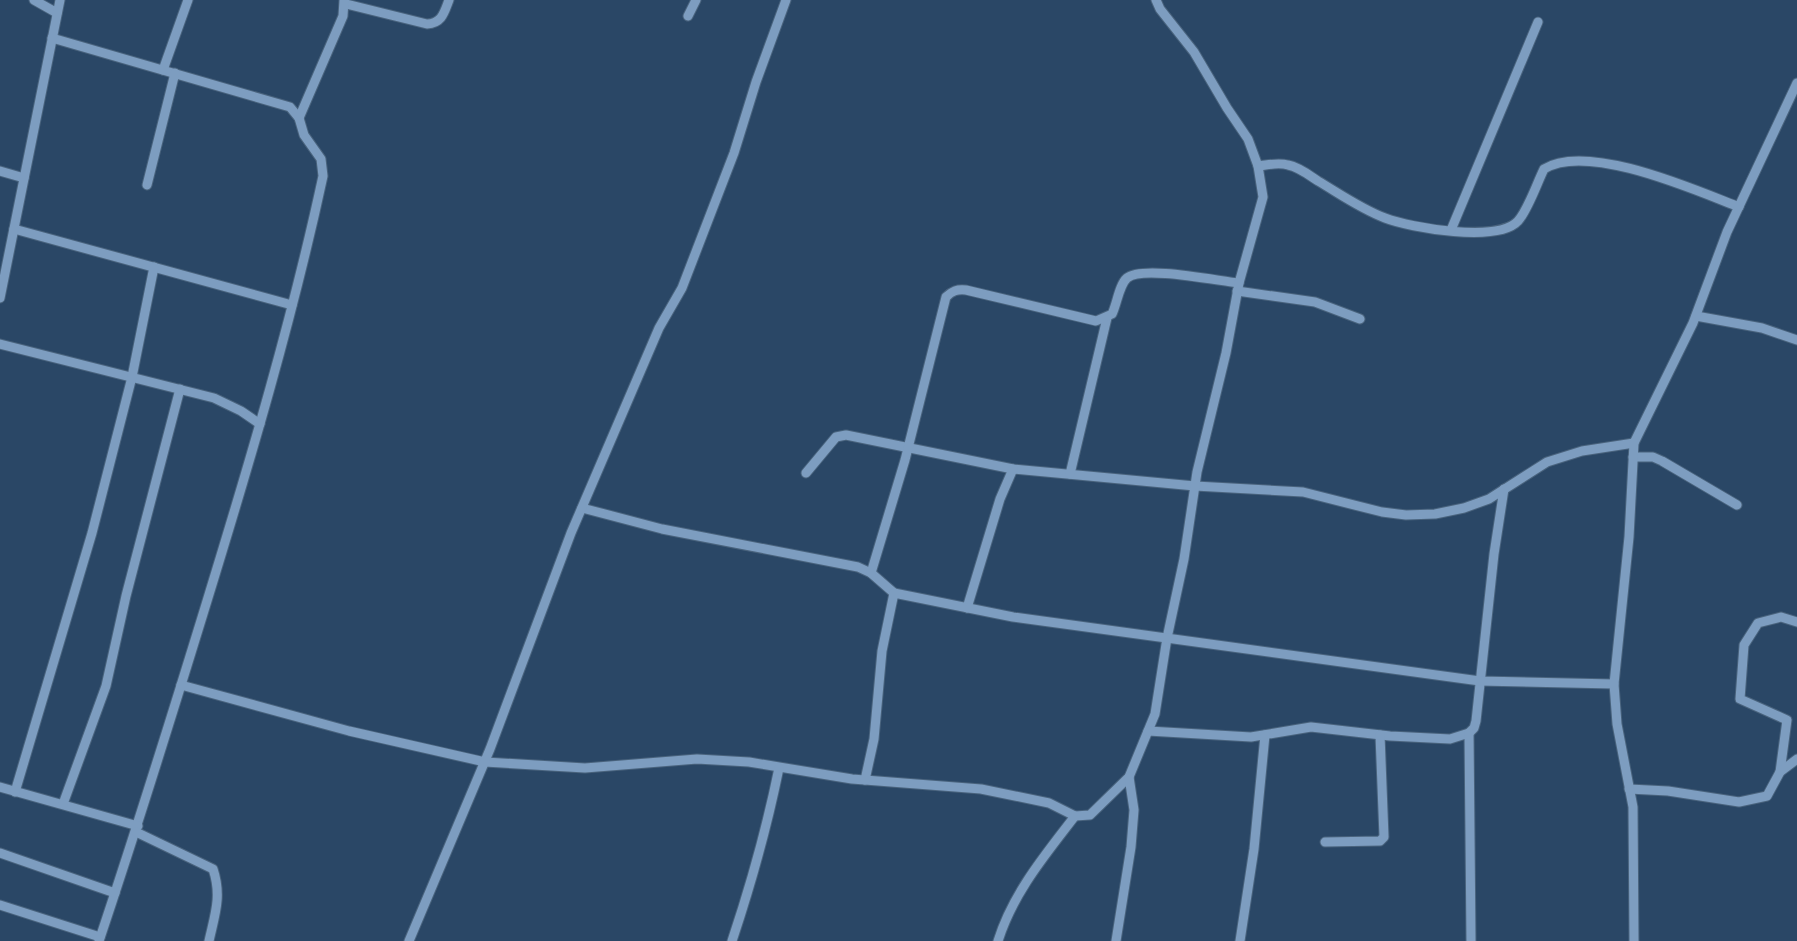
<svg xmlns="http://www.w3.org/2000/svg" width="1797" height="941" font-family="'DM Sans',sans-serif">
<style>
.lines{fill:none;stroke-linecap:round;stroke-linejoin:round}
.minor-casing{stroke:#49637d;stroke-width:11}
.minor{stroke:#7d9dc0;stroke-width:9}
</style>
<rect width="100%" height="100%" fill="#2a4766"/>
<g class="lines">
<g class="minor-casing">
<g id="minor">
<path d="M 34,0 L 57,13"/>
<path d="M 346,4 L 427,24 C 442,23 444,13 449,0"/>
<path d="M 688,16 L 696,0"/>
<path d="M 52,38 L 290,107 L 299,118 L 304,135 L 321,159 L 323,176 C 292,320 250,461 207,601 C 172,715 137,828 99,941"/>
<path d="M 163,70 L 188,0"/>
<path d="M 299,118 L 343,16 L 344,0"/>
<path d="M 1258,166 C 1268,165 1278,162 1288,165 C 1299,167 1309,175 1318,181 C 1340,194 1361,209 1385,218 C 1411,228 1498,243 1518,221 C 1528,210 1537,183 1544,169 C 1587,142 1695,190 1739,207"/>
<path d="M 0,171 L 24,178"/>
<path d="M 147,185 L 175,73"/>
<path d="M 14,229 L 292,305"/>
<path d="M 1451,230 L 1538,22"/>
<path d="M 1237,291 L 1315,302 L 1360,319"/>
<path d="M 0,298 L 60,0"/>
<path d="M 1696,316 L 1762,328 L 1797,340"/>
<path d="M 0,344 L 214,398 L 241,411 L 260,424"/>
<path d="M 1633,457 L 1653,457 L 1662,461 L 1737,505"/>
<path d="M 806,473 L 836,437 L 846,435 L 1013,469 L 1195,486 L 1303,492 L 1382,512 L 1406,515 L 1435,514 L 1464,508 L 1489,499 L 1547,462 L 1582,451 L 1634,443"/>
<path d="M 1070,474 L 1107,318"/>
<path d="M 582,508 L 662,529 L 858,567 L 871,573 L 894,593"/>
<path d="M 871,573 L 905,460 L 946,297 C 952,291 957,289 966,290 L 1096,321 L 1112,314 C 1117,304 1119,285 1127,278 C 1142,265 1218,281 1239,283"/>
<path d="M 967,608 L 1000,499 L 1013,469"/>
<path d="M 181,685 L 349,731 L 485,762 L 585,768 L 697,759 L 749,762 L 852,779 L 981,789 L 1049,803 L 1075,816 L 1090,815 L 1129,777 L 1155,714 L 1167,638 L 1184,559 L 1197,472 L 1226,353 L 1239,283 L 1263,197 L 1258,166 L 1248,139 L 1227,108 L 1194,52 L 1160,9 L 1156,0"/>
<path d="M 1148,731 L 1251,737 L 1311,727 L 1390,736 L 1450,739 L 1469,733 L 1474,728 L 1476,721 L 1494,554 L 1504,489"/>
<path d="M 1469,733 L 1471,941"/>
<path d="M 1780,772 L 1787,720 L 1740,699 L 1744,645 L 1758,623 L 1781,617 L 1797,622"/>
<path d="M 865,780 L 874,739 L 882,651 L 894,593 L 1013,617 L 1480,681 L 1614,684"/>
<path d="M 0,787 L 138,826"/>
<path d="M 1629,789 L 1668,791 L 1739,802 L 1767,796 L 1780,772 L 1797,759"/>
<path d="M 15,792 L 92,533 L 132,377 L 154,267"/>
<path d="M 63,804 L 106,686 L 126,596 L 180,389"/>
<path d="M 136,832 L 213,869 C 222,896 215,914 209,941"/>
<path d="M 1325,842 L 1380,841 L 1384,837 L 1380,735"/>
<path d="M 0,853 L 115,893"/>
<path d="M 0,905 L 100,937"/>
<path d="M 409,941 L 490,749 L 571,533 L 659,328 L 682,288 L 734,153 L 756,82 L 786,0"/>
<path d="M 732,941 C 751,884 767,827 779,768"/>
<path d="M 998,941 C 1013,893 1045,855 1075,816"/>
<path d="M 1116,941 L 1131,847 L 1134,810 L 1129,777"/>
<path d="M 1240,941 L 1254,849 L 1265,735"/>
<path d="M 1634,941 L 1633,807 L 1617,724 L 1614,684 L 1629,537 L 1634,443 L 1693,323 L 1727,232 L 1797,83"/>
</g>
</g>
<use href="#minor" class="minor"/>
</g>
</svg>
